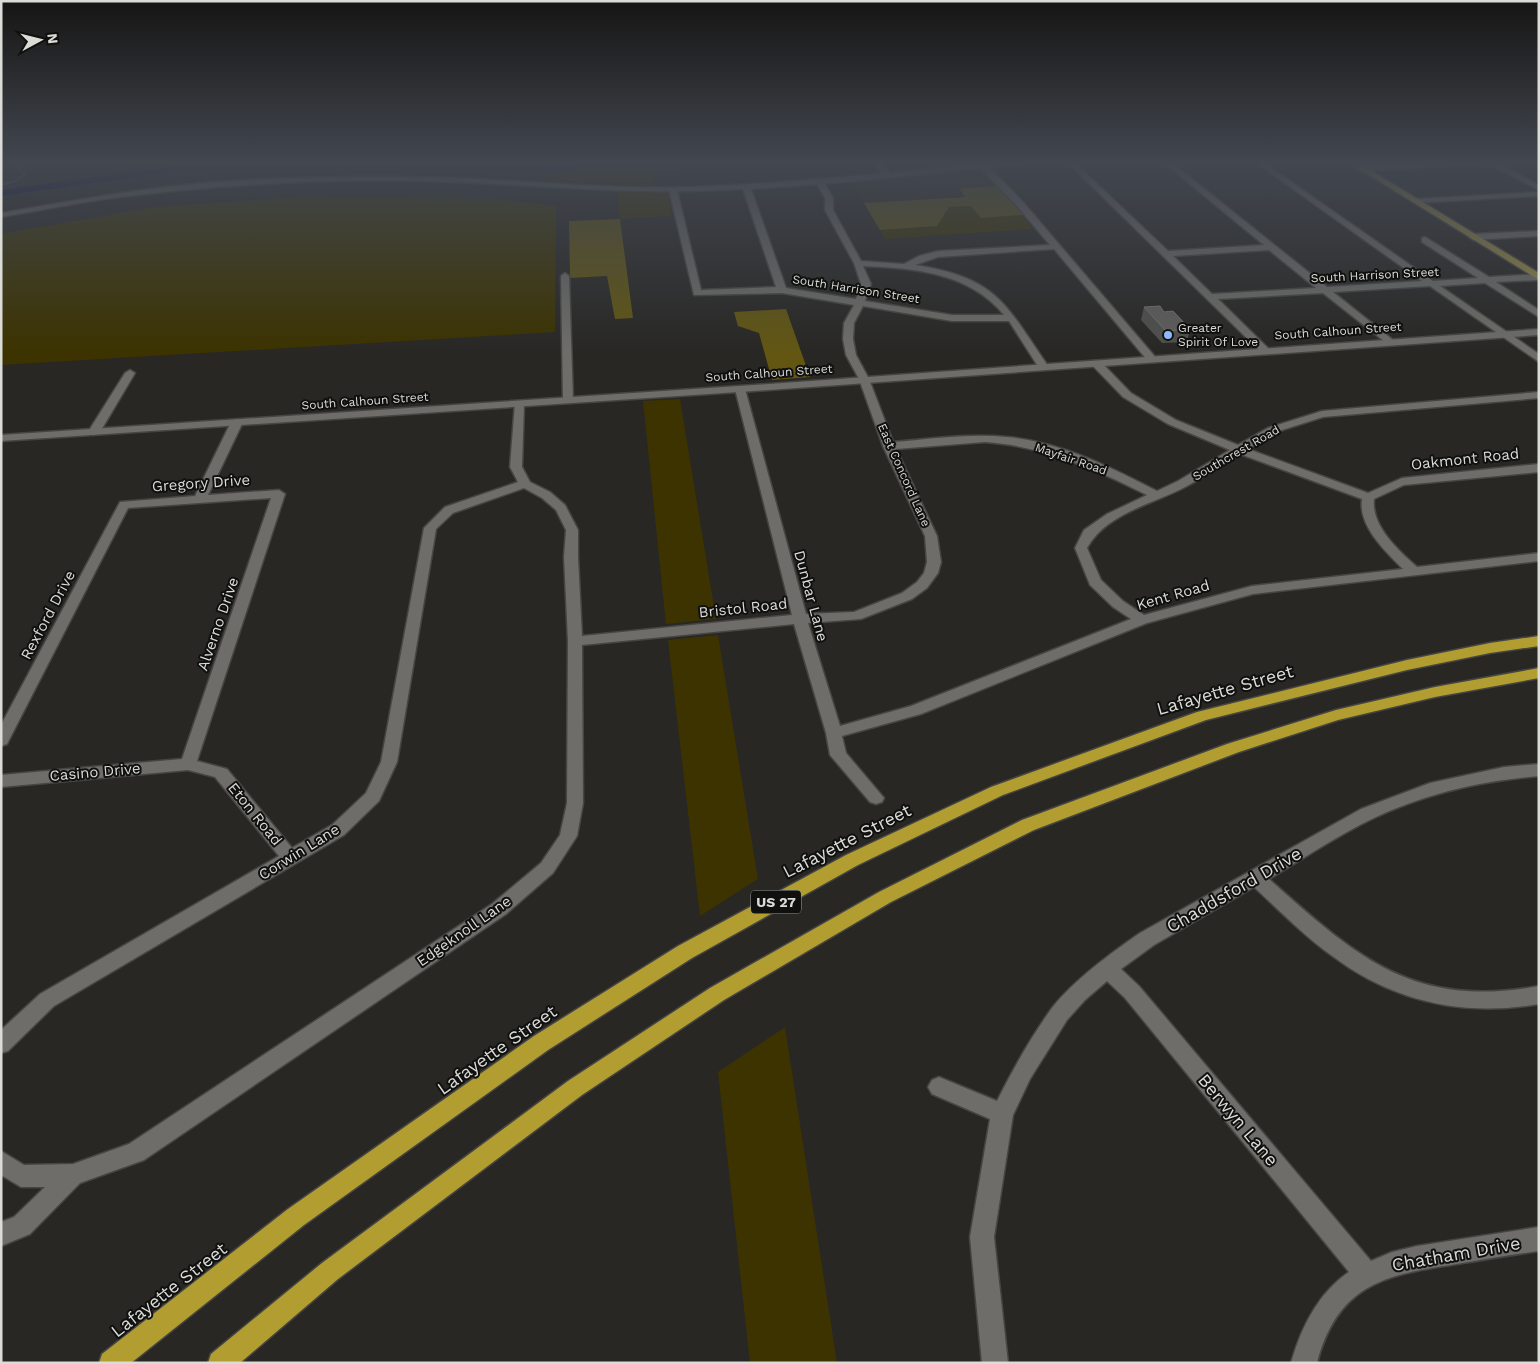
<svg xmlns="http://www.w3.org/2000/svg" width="1540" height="1364" font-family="'Work Sans',sans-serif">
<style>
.built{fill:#323027}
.green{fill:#3c3300}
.forest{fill:#625612}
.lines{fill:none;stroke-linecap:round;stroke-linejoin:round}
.stream{stroke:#42496f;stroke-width:2}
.river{fill:#000b42;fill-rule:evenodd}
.street-casing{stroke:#464542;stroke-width:3}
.secondary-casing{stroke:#464542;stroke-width:3}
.primary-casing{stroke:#464542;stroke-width:3}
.highway-casing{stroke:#464542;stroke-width:3}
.street{fill:#6e6d69;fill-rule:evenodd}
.secondary{fill:#6e6d69;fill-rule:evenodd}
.primary{fill:#968a47;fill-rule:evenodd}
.highway{fill:#b19d30;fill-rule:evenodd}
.wall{fill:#50504c}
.building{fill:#5f5e5b;stroke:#73726e}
.poi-dot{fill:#90b8fd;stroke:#10100f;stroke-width:2}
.labels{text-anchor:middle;stroke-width:4;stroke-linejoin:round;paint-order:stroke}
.far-street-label{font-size:12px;fill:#dbdbd8;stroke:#10100f}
.far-poi-label{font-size:12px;fill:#dbdbd8;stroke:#10100f;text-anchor:start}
.shield{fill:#10100f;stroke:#9e9e9c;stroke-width:1}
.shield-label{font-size:14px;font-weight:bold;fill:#dbdbd8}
.street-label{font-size:15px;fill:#dbdbd8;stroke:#10100f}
.near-street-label{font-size:18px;fill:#dbdbd8;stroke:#10100f}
</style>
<rect width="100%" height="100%" fill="#282724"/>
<path class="built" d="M 979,170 L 982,171 L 998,186 L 960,188 L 966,196 L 864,203 L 851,182 Z"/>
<g class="green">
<path d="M 632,162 L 732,162 L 653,175 L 653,186 L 541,181 L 539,174 Z"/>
<path d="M 617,191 L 667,192 L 672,216 L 620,219 Z"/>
<path d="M 302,197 L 497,199 L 556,206 L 555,332 L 1,365 L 1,234 L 154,207 Z"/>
<path d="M 971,206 L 981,218 L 1023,215 L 1032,229 L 885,239 L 880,230 L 937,226 L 949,207 Z"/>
<path d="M 680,399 L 716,619 L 666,624 L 643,401 Z"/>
<path d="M 718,635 L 758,879 L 700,916 L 668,640 Z"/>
<path d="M 785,1027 L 837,1363 L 750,1363 L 718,1072 Z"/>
</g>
<g class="forest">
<path d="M 998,186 L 1023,215 L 981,218 L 971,206 L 949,207 L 937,226 L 880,230 L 864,203 L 965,197 L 959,188 Z"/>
<path d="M 620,219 L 633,318 L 615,319 L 607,276 L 570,278 L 569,221 Z"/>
<path d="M 786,309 L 810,377 L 772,380 L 759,333 L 738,326 L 734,312 Z"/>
</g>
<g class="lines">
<path class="stream" d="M 1,185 L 16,181 L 25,174 L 18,168 L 16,162"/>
<path class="river" d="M 427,162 L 545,166 L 573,162 L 607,162 L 602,165 L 545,172 L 406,168 L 214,170 L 157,174 L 1,196 L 1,190 L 157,168 L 214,164 Z"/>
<g class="street-casing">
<g id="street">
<path d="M 872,162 L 880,162 L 893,175 L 886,177 Z"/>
<path d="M 1067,162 L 1074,162 L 1168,251 L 1264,245 L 1163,162 L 1171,162 L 1327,287 L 1422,281 L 1255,162 L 1263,162 L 1433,281 L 1478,278 L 1422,242 L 1422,238 L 1425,237 L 1489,277 L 1539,274 L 1539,280 L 1496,282 L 1539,310 L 1539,317 L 1485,283 L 1440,286 L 1539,354 L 1539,362 L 1430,286 L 1333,292 L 1393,340 L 1394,342 L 1389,345 L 1323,293 L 1218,299 L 1270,350 L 1265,353 L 1261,352 ZM 1269,250 L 1316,288 L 1212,294 L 1173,256 Z"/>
<path d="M 1442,162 L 1496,162 L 1539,185 L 1539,190 L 1488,164 L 1361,171 L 1357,169 L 1361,167 Z"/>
<path d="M 980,164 L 986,164 L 1023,202 L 1157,359 L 1152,362 L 1148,361 L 1054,249 L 938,257 L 915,265 C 997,278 1004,302 1048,366 L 1047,368 L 1039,368 L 1009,321 L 952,321 L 863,306 L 854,323 L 853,339 L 856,355 L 869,379 L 893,442 C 931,439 969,433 1007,437 C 1061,442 1110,467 1157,491 L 1178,481 L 1230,450 L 1168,424 L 1123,397 L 1092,365 L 1092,361 L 1100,361 L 1131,393 L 1176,420 L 1238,445 L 1268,428 L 1322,411 L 1539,392 L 1539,398 L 1323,417 L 1276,432 L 1248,449 L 1368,493 L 1402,478 L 1539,464 L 1539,472 L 1404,485 L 1374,499 C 1371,526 1398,550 1417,567 L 1539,553 L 1539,561 L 1253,594 L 1147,623 L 921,714 L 842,736 L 846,753 L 884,798 L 882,802 L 876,804 L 870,802 L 830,755 L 826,733 L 794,624 L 582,645 L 583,803 L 577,836 L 553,873 L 506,914 L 144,1160 L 80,1183 L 30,1234 L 1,1246 L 1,1222 L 14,1217 L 45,1187 L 21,1187 L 1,1175 L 1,1151 L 24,1165 L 73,1164 L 129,1144 L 492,904 L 541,863 L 560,835 L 567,803 L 568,641 L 564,557 L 566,530 L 556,510 L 542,498 L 524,488 L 453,513 L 436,529 L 397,762 L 379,801 L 344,835 L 54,1006 L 8,1051 L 1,1053 L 1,1030 L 40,994 L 279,856 L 215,777 L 188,770 L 1,787 L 1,775 L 182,759 L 271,498 L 128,508 L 9,740 L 7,744 L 1,746 L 1,725 L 120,502 L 195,496 L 231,422 L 237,419 L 243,422 L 208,495 L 279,490 L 285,494 L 197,761 L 227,769 L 292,848 L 332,825 L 366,793 L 381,762 L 424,528 L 445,507 L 518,482 L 510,467 L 515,402 L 523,402 L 524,404 L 522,467 L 530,482 L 550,492 L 565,505 L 578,530 L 578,557 L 582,636 L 792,615 L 735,389 L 740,386 L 745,389 L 806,614 L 854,612 L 902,593 L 917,582 L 924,573 L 927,562 L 925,536 L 883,446 L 859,379 L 846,355 L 843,339 L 844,323 L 854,305 L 782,293 L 694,295 L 669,190 L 673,188 L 677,190 L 701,290 L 776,287 L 742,186 L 746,184 L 750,186 L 786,288 L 856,299 L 861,284 L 854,263 L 825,210 L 825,198 L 815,181 L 816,179 L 822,179 L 833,198 L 833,210 L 861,261 L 904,264 L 919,256 L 938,251 L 1050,245 L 1017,206 L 980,168 ZM 863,266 C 915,268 970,273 1004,315 L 952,315 L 865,301 L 871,284 ZM 985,442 C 1044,446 1095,469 1147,495 L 1107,514 L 1084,530 L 1075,548 L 1090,585 L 1113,607 L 1131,619 L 911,706 L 840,726 L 808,623 L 861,619 L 912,599 L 927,588 L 938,573 L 941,562 L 937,536 L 896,449 ZM 1240,454 L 1362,499 C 1358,526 1385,551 1403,569 L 1252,586 L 1144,615 L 1123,601 L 1101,580 L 1087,548 C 1106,513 1154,504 1187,486 C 1205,476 1222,465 1240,454 Z"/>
<path d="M 1539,192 L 1539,196 L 1415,203 L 1411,201 L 1415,199 Z"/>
<path d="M 1539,231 L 1539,236 L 1473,240 L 1469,237 L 1473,234 Z"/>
<path d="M 565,273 L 569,276 L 573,400 L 568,403 L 563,400 L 561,276 Z"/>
<path d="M 130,370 L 135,373 L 100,432 L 94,435 L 90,434 L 88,432 L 125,373 Z"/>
<path d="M 1539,764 L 1539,776 C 1481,781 1427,793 1374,818 C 1338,835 1303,859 1269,879 C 1357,957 1413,1009 1539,986 L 1539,1004 C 1463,1017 1393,1002 1331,955 C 1303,935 1279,910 1254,887 L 1154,945 L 1121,969 L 1139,986 L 1371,1261 L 1392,1252 L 1417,1246 L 1539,1227 L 1539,1251 C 1510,1255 1481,1260 1451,1265 C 1382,1275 1337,1287 1317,1363 L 1291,1363 C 1301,1328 1318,1293 1349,1272 L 1125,998 L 1107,981 L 1085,1000 L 1067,1020 L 1030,1079 L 1013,1115 L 994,1237 L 1008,1363 L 982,1363 L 970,1237 L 990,1119 L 932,1094 L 928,1087 L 932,1080 L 939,1077 L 997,1101 C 1013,1069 1031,1037 1052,1008 C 1074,980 1111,953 1140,933 L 1361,809 L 1430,783 L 1504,767 Z"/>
</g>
</g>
<g class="secondary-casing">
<g id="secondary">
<path d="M 997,162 L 1027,162 L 1024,164 C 913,175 801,189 690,191 C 600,193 511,183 422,181 C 319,179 215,185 113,198 C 76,203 38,211 1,217 L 1,213 C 82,199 163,184 245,180 C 303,177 363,176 421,177 C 511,178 601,190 692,187 C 794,183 895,172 997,162 Z"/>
<path d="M 1539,329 L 1539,335 L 754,391 L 1,441 L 1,435 L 754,385 Z"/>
</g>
</g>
<g class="primary-casing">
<path id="primary" d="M 1348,162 L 1357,162 L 1539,273 L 1539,280 Z"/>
</g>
<g class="highway-casing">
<g id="highway">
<path d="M 1539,636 L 1539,646 L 1490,653 L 1407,670 L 1206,720 L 1003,795 L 858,865 L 692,958 L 548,1050 L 304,1225 L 131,1363 L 99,1363 L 102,1354 L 288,1209 L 534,1036 L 678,946 L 846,855 L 991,787 L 1197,712 L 1407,660 L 1490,643 Z"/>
<path d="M 1539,668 L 1539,678 L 1435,697 L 1338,720 L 1239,752 L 1034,830 L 891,902 L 724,1000 L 582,1095 L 338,1279 L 240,1363 L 208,1363 L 211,1354 L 322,1263 L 568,1081 L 710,988 L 879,892 L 1022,820 L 1227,744 L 1336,710 L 1435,687 Z"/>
</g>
</g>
<use href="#street" class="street"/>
<use href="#secondary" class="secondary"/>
<use href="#primary" class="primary"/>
<use href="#highway" class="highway"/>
</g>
<path class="wall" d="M 1144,307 L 1164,312 L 1190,329 L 1187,342 L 1162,343 L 1141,320 Z"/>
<path class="building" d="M 1160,306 L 1164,312 L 1173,311 L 1190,329 L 1166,331 L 1144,307 Z"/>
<linearGradient id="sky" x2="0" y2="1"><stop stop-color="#161514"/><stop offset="0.46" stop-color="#424750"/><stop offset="1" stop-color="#424750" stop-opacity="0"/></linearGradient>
<rect width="1540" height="353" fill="url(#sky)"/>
<circle class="poi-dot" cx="1168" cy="335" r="5"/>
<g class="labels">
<g class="far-street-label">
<text transform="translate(1375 275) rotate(-3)" y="4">South Harrison Street</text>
<text transform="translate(856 289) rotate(9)" y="4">South Harrison Street</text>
<text transform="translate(1338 331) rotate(-4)" y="4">South Calhoun Street</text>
<text transform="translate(769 373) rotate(-4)" y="4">South Calhoun Street</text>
<text transform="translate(365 401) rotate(-4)" y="4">South Calhoun Street</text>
<text transform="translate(1236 453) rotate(-30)" y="4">Southcrest Road</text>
<text transform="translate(1071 459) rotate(19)" y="4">Mayfair Road</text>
<text transform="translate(904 475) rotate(66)" y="4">East Concord Lane</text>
</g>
<g class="far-poi-label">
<text x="1178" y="332">Greater<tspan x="1178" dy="14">Spirit Of Love</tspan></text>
</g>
<rect class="shield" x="751" y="890.5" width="50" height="23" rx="4"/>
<g class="shield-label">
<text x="776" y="907">US 27</text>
</g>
<g class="street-label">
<text transform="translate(1465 459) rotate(-6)" y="5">Oakmont Road</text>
<text transform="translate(201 483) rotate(-4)" y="5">Gregory Drive</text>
<text transform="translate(1173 595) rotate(-16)" y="5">Kent Road</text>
<text transform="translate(811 596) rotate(75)" y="5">Dunbar Lane</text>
<text transform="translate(743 608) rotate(-6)" y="5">Bristol Road</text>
<text transform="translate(48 615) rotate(-62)" y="5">Rexford Drive</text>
<text transform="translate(218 624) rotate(-71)" y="5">Alverno Drive</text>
<text transform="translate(95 772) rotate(-5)" y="5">Casino Drive</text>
<text transform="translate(255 814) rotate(51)" y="5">Eton Road</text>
<text transform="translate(299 852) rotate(-32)" y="5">Corwin Lane</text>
<text transform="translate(464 931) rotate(-35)" y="5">Edgeknoll Lane</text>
</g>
<g class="near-street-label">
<text transform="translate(1225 690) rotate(-16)" y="6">Lafayette Street</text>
<text transform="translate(847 841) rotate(-27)" y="6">Lafayette Street</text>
<text transform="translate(1234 890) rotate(-30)" y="6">Chaddsford Drive</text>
<text transform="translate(497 1050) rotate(-35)" y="6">Lafayette Street</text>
<text transform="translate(1238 1120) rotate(50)" y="6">Berwyn Lane</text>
<text transform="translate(1456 1254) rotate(-10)" y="6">Chatham Drive</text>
<text transform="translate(169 1290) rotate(-38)" y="6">Lafayette Street</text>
</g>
</g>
<rect width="1540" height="1364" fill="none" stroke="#dbdbd8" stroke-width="5"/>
<g transform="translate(40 40) rotate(83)" stroke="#10100f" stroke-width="4" paint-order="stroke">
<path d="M0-4L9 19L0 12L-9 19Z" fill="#dbdbd8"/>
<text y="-8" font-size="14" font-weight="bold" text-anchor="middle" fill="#dbdbd8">N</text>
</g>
</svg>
